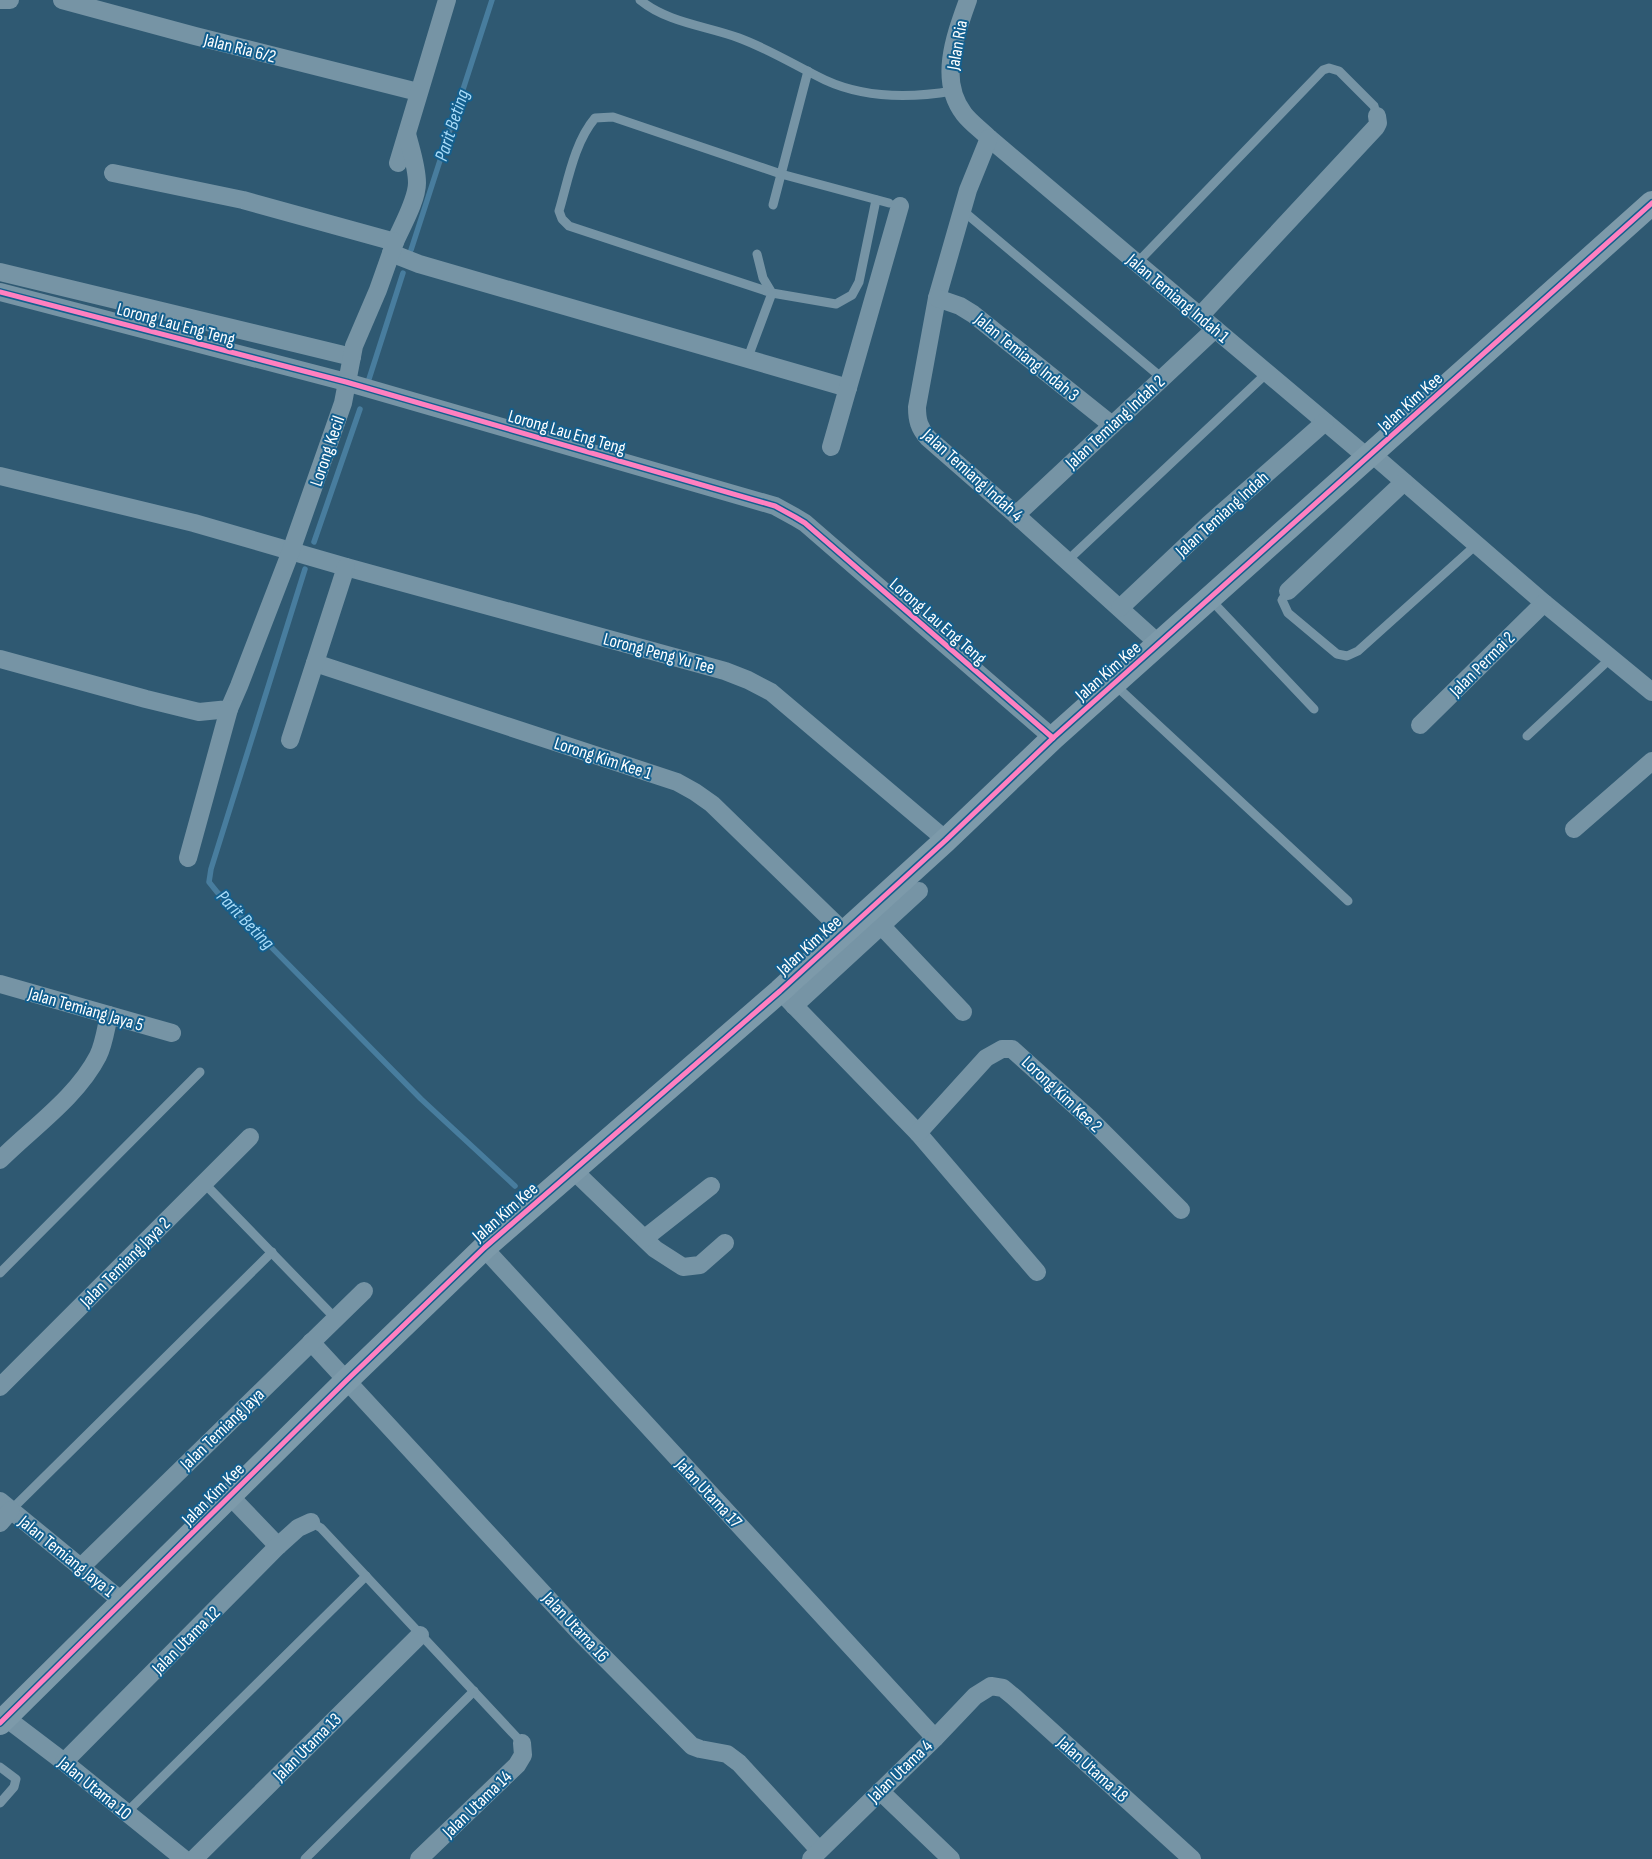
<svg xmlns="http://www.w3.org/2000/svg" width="1652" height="1859" font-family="'Sofia Sans Condensed',sans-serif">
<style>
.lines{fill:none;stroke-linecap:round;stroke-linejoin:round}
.stream{stroke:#487d9e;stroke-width:5.5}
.lane{stroke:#7694a5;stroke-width:9}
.street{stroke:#7694a5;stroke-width:18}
.secondary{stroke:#7d9aaa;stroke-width:24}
.cycleway-casing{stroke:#135f8e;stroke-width:8}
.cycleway{stroke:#ff80c0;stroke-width:5}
.labels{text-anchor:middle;stroke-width:4;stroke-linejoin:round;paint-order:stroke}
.street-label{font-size:18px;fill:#fff;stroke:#135f8e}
.water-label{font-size:19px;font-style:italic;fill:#a8dbf8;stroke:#135f8e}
</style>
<rect width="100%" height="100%" fill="#2f5972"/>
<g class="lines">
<g class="stream">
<path d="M 411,250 L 492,0"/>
<path d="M 369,379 L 403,273"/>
<path d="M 314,542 L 360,409"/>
<path d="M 305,569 L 211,869 L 209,882 L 217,892 L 421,1099 L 515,1186"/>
</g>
<g class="lane">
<path d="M 640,0 C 668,23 707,26 739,38 C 769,49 796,66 825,80 C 864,98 911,98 953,91"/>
<path d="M 773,205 L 808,71"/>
<path d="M 962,210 L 1162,378"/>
<path d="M 757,254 L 763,278 L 772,293 L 836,304 L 852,295 L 859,282 L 876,200"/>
<path d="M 1137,263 L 1323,70 L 1329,68 L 1339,71 L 1374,106 L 1377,116"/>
<path d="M 747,360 L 772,293 L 569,226 L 562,219 L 559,211 C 568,181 574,143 595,118 L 613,117 L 781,174 L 889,203"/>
<path d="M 1067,561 L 1267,373"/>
<path d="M 1288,591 L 1282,600 L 1288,613 L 1337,654 L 1347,656 L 1358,651 L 1476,545"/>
<path d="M 1210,599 L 1314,709"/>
<path d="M 1114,684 L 1348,901"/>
<path d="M 1527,736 L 1611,658"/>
<path d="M 204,1183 L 336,1319"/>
<path d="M 0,1273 L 200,1072"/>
<path d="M 11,1510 L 272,1252"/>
<path d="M 311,1522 L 321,1528 L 522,1743"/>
<path d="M 0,1767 L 16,1779 L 14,1787 L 0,1803"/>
<path d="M 126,1813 L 366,1576"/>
<path d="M 305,1859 L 474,1691"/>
</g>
<g class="street">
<path d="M 0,0 L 10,0"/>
<path d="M 62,0 L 195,36 L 418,92"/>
<path d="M 968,0 C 955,36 938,80 964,114 C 971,123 981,130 989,138 L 1368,458"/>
<path d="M 989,138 L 968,190 L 937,298 L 917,407 C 917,420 919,428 928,438 L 1016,515 L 1159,644"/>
<path d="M 398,163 L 447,0"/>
<path d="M 395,242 C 402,226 417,200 417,183 C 417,167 411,150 407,134"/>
<path d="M 391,253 L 419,264 L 848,388"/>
<path d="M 0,272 L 352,357"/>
<path d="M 0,292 L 346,382 L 775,506 L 795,517 L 805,523 L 1053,738"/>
<path d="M 937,298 L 960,306 L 973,314 L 1112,425"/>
<path d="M 1200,316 L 1376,127 L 1378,123 L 1377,116"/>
<path d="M 831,447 L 900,206"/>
<path d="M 1372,454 L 1544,603 L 1652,692"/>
<path d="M 0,476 L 194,523 L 346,567 L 725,671 L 748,680 L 771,692 L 946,840"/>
<path d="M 1016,515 L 1215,329"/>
<path d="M 1288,591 L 1404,482"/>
<path d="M 1120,608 L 1208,525 L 1325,422"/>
<path d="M 0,659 L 146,699 L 199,712 L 229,709 L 239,686 L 291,551 L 343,403 L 354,346 L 378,290 L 395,242 L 243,200 L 113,173"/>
<path d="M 315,663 L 677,782 L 695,792 L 712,804 L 844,932"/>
<path d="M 1420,725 L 1544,603"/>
<path d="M 290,740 L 346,567"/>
<path d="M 1574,829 L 1652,761"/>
<path d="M 188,858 L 229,709"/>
<path d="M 874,918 L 963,1012"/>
<path d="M 0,984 L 172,1033"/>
<path d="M 780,991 L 918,1133 L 1037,1272"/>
<path d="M 794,1006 L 919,891"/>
<path d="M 918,1133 L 986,1058 L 1002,1049 L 1012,1049 L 1090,1119 L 1181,1210"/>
<path d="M 0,1160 C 32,1128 77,1097 98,1056 C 104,1044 106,1028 109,1015"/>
<path d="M 573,1170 L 655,1249 L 683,1267 L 700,1265 L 725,1243"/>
<path d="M 645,1238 L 711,1186"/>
<path d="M 484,1248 L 935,1738"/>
<path d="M 311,1342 L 579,1632 L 692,1746 L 700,1749 L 727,1754 L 739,1763 L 819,1850"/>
<path d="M 0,1387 L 250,1137"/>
<path d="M 230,1496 L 278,1546"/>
<path d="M 0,1501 L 123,1602"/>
<path d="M 0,1523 L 11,1510"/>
<path d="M 80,1568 L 364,1291"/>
<path d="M 6,1718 L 64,1762 L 184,1859"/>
<path d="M 64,1762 L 278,1546 L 298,1528 L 311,1522"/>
<path d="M 880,1791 L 951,1859"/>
<path d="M 194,1859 L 420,1635"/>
<path d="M 419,1859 L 517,1765 L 523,1755 L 522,1743"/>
<path d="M 811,1859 L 935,1738 L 975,1696 L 991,1686 L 1003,1688 L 1014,1697 L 1192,1859"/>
</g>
<path class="secondary" d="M 0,1723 L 347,1380 L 484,1248 L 780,991 L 946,840 L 1053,738 L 1652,203"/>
<g class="cycleway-casing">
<g id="cycleway">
<path d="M 0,292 L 346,382 L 775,506 L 795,517 L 805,523 L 1053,738"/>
<path d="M 0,1723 L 347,1380 L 484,1248 L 780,991 L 946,840 L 1053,738 L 1652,203"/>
</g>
</g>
<use href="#cycleway" class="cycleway"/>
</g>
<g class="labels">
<g class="street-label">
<text transform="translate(957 45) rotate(-80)" y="6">Jalan Ria</text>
<text transform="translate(240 48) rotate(14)" y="6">Jalan Ria 6/2</text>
<text transform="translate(1178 298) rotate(40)" y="6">Jalan Temiang Indah 1</text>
<text transform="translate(176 324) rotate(15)" y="6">Lorong Lau Eng Teng</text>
<text transform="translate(1027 357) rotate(39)" y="6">Jalan Temiang Indah 3</text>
<text transform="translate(1410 402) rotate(-42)" y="6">Jalan Kim Kee</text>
<text transform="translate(1115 422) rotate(-43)" y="6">Jalan Temiang Indah 2</text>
<text transform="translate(567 432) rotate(16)" y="6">Lorong Lau Eng Teng</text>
<text transform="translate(327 451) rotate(-71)" y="6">Lorong Kecil</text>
<text transform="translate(973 475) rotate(42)" y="6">Jalan Temiang Indah 4</text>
<text transform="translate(1222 514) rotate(-42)" y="6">Jalan Temiang Indah</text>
<text transform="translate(938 621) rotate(41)" y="6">Lorong Lau Eng Teng</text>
<text transform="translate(659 653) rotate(15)" y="6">Lorong Peng Yu Tee</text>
<text transform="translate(1482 664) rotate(-45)" y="6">Jalan Permai 2</text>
<text transform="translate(1108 671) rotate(-41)" y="6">Jalan Kim Kee</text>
<text transform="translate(603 758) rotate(18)" y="6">Lorong Kim Kee 1</text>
<text transform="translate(809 945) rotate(-42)" y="6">Jalan Kim Kee</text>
<text transform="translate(86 1009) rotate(16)" y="6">Jalan Temiang Jaya 5</text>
<text transform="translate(1062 1094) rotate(43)" y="6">Lorong Kim Kee 2</text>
<text transform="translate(505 1212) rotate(-41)" y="6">Jalan Kim Kee</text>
<text transform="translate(125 1262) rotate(-45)" y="6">Jalan Temiang Jaya 2</text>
<text transform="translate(222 1429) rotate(-44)" y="6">Jalan Temiang Jaya</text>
<text transform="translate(709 1493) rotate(47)" y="6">Jalan Utama 17</text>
<text transform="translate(213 1494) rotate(-45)" y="6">Jalan Kim Kee</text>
<text transform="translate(67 1556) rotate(39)" y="6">Jalan Temiang Jaya 1</text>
<text transform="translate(576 1627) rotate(47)" y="6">Jalan Utama 16</text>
<text transform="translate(186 1640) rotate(-45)" y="6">Jalan Utama 12</text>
<text transform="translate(307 1747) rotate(-45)" y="6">Jalan Utama 13</text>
<text transform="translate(1093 1769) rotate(42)" y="6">Jalan Utama 18</text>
<text transform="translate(900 1771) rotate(-44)" y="6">Jalan Utama 4</text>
<text transform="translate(95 1788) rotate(39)" y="6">Jalan Utama 10</text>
<text transform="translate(477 1804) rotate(-44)" y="6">Jalan Utama 14</text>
</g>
<g class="water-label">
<text transform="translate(451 125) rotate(-72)" y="7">Parit Beting</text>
<text transform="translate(246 919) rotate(46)" y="7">Parit Beting</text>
</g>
</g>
</svg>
